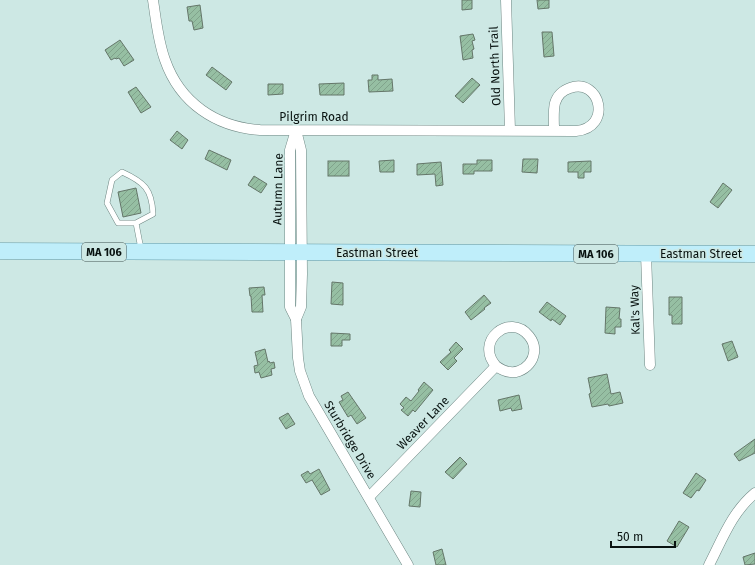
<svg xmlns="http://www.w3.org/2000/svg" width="755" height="565" font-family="'Fira Sans',sans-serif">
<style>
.building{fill:url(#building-hatch);stroke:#647669}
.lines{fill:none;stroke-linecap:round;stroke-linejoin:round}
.lane-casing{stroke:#6d8682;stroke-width:6}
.street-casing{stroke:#6d8682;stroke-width:11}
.primary-casing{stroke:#649aa6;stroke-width:17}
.lane{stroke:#fff;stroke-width:5}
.street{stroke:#fff;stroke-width:10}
.primary{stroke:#bfeefa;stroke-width:16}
.labels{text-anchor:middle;stroke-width:3.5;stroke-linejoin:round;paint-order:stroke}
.shield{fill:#cde8e4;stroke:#435250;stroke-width:1}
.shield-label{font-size:11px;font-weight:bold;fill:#081210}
.street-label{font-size:12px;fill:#081210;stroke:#cde8e4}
</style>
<defs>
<pattern id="building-hatch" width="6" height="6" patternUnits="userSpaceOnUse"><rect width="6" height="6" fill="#96bfa3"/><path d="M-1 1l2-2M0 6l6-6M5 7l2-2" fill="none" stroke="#80a38b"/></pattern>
</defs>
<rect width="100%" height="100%" fill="#cde8e4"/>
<g class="building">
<path d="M 462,0 L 472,0 L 472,9 L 462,10 Z"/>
<path d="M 537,0 L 549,0 L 549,8 L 538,9 Z"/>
<path d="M 200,5 L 203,28 L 194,30 L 192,21 L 189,21 L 187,7 Z"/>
<path d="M 542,32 L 552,32 L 554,56 L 544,57 Z"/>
<path d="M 473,34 L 475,40 L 472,41 L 474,49 L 472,50 L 473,58 L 463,60 L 460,36 Z"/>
<path d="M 120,40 L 134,60 L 124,66 L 119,58 L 116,59 L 115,58 L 111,60 L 105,50 Z"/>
<path d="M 212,67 L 232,82 L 226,90 L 206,75 Z"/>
<path d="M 372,75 L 378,75 L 378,80 L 392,79 L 393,91 L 369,92 L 368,80 L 372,80 Z"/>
<path d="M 472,78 L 480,85 L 463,103 L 455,96 Z"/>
<path d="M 344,83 L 344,95 L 320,95 L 319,84 Z"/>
<path d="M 268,84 L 283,84 L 283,94 L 268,95 Z"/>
<path d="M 136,87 L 151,107 L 141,113 L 128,92 Z"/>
<path d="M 177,131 L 188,140 L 182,149 L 170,140 Z"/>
<path d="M 209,150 L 231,160 L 227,170 L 205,159 Z"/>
<path d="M 523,159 L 538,159 L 537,173 L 522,172 Z"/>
<path d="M 394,160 L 394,172 L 380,172 L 379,161 Z"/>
<path d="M 477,160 L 492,160 L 492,171 L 474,171 L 474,174 L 463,174 L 463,164 L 477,164 Z"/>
<rect x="328" y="161" width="21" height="15"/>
<path d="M 591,161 L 591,172 L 584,172 L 584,178 L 578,178 L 578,172 L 568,172 L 568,162 Z"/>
<path d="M 441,162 L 443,185 L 436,186 L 435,174 L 417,175 L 417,164 Z"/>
<path d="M 254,176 L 267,184 L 261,193 L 248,185 Z"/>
<path d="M 723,183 L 732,190 L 718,208 L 710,202 Z"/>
<path d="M 136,188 L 141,213 L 123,217 L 118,192 Z"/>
<path d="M 332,282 L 343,283 L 343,305 L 331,304 Z"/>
<path d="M 264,287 L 265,295 L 262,295 L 263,312 L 252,312 L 251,296 L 250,296 L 249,288 Z"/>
<path d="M 484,295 L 491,303 L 484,308 L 485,309 L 471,320 L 465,312 Z"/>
<path d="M 669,297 L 682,297 L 682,324 L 672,324 L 672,315 L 669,315 Z"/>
<path d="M 547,302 L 566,316 L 560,325 L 552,319 L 551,321 L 539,312 Z"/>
<path d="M 606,307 L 620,308 L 619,319 L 621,319 L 621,327 L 615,327 L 615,334 L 605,333 Z"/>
<path d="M 331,333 L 350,334 L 350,340 L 342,340 L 342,346 L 331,346 Z"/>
<path d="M 732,341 L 738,357 L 728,361 L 722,344 Z"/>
<path d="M 456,342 L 463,349 L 454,358 L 457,361 L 448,370 L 440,362 L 451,352 L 449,350 Z"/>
<path d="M 265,349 L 268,362 L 269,361 L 270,363 L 274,362 L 275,368 L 271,369 L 272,375 L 261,378 L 259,372 L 255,373 L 254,366 L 258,365 L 255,352 Z"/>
<path d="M 607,374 L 611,394 L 620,392 L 623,403 L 609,406 L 608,404 L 592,407 L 589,394 L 591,393 L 588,378 Z"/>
<path d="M 424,382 L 433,390 L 415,412 L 413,410 L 408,416 L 401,410 L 404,408 L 400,404 L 406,397 L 411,401 L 419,391 L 418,390 Z"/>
<path d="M 348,392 L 366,418 L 357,424 L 351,415 L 348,417 L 339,402 L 343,400 L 341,396 Z"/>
<path d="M 519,395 L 522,409 L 512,411 L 511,408 L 500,411 L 498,400 Z"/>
<path d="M 288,413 L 295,424 L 286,429 L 279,418 Z"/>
<path d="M 755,439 L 755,453 L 739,461 L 734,454 Z"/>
<path d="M 460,457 L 467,464 L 453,479 L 445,472 Z"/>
<path d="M 319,469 L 330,490 L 321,495 L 312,480 L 306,483 L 301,475 L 308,471 L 310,474 Z"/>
<path d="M 696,473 L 706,480 L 699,491 L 697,490 L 691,498 L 683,493 Z"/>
<path d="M 411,491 L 421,492 L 420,507 L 409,506 Z"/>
<path d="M 679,521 L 689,527 L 677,547 L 667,541 Z"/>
<path d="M 442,549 L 446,565 L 436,565 L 433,552 Z"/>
<path d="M 755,553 L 755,564 L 745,565 L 743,557 Z"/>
</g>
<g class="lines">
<g class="lane-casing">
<path id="lane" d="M 136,223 L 153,214 C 152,189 144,182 122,172 L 112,180 L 107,203 L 118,223 L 136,223 L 141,249"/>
</g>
<g class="street-casing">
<g id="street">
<path d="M 153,0 C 156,20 158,41 165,60 C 180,103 216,127 260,130 L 576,131 C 613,128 600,77 570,88 C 563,90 557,96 555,103 C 553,111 554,122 554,130"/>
<path d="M 506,0 L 510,130"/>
<path d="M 296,130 L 290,150 L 290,307 L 296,319 L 298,358 L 300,371 L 309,396 L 408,565"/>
<path d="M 296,130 L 301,150 L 302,274 L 301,307 L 296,319"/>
<path d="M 646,254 L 650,365"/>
<path d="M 369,497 L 496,366 C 474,341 510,312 529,336 C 533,341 535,347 534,353 C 533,361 527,368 519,371 C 511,374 503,371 496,366"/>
<path d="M 709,565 C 722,540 732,512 755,493"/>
</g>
</g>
<g class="primary-casing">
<path id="primary" d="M 0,251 L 755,254"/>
</g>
<use href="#lane" class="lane"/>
<use href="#street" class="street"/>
<use href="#primary" class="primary"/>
</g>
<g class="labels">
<g class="shield">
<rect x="82" y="243" width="44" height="18" rx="3"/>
<rect x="574" y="245" width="44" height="18" rx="3"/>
</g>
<g class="shield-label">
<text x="104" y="256">MA 106</text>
<text x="596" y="258">MA 106</text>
</g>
<g class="street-label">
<text transform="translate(495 66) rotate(-92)" y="4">Old North Trail</text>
<text x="314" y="121">Pilgrim Road</text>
<text transform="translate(278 189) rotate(-89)" y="4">Autumn Lane</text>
<text x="377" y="257">Eastman Street</text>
<text x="701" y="258">Eastman Street</text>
<text transform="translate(635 310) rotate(-92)" y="4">Kal's Way</text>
<text transform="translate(423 423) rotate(-46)" y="4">Weaver Lane</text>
<text transform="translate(350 440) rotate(59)" y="4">Sturbridge Drive</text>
</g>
</g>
<path d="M611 541v6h64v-6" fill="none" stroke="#081210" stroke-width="2"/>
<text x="617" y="541" font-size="12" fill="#081210" stroke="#cde8e4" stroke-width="3" paint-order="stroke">50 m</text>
</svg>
